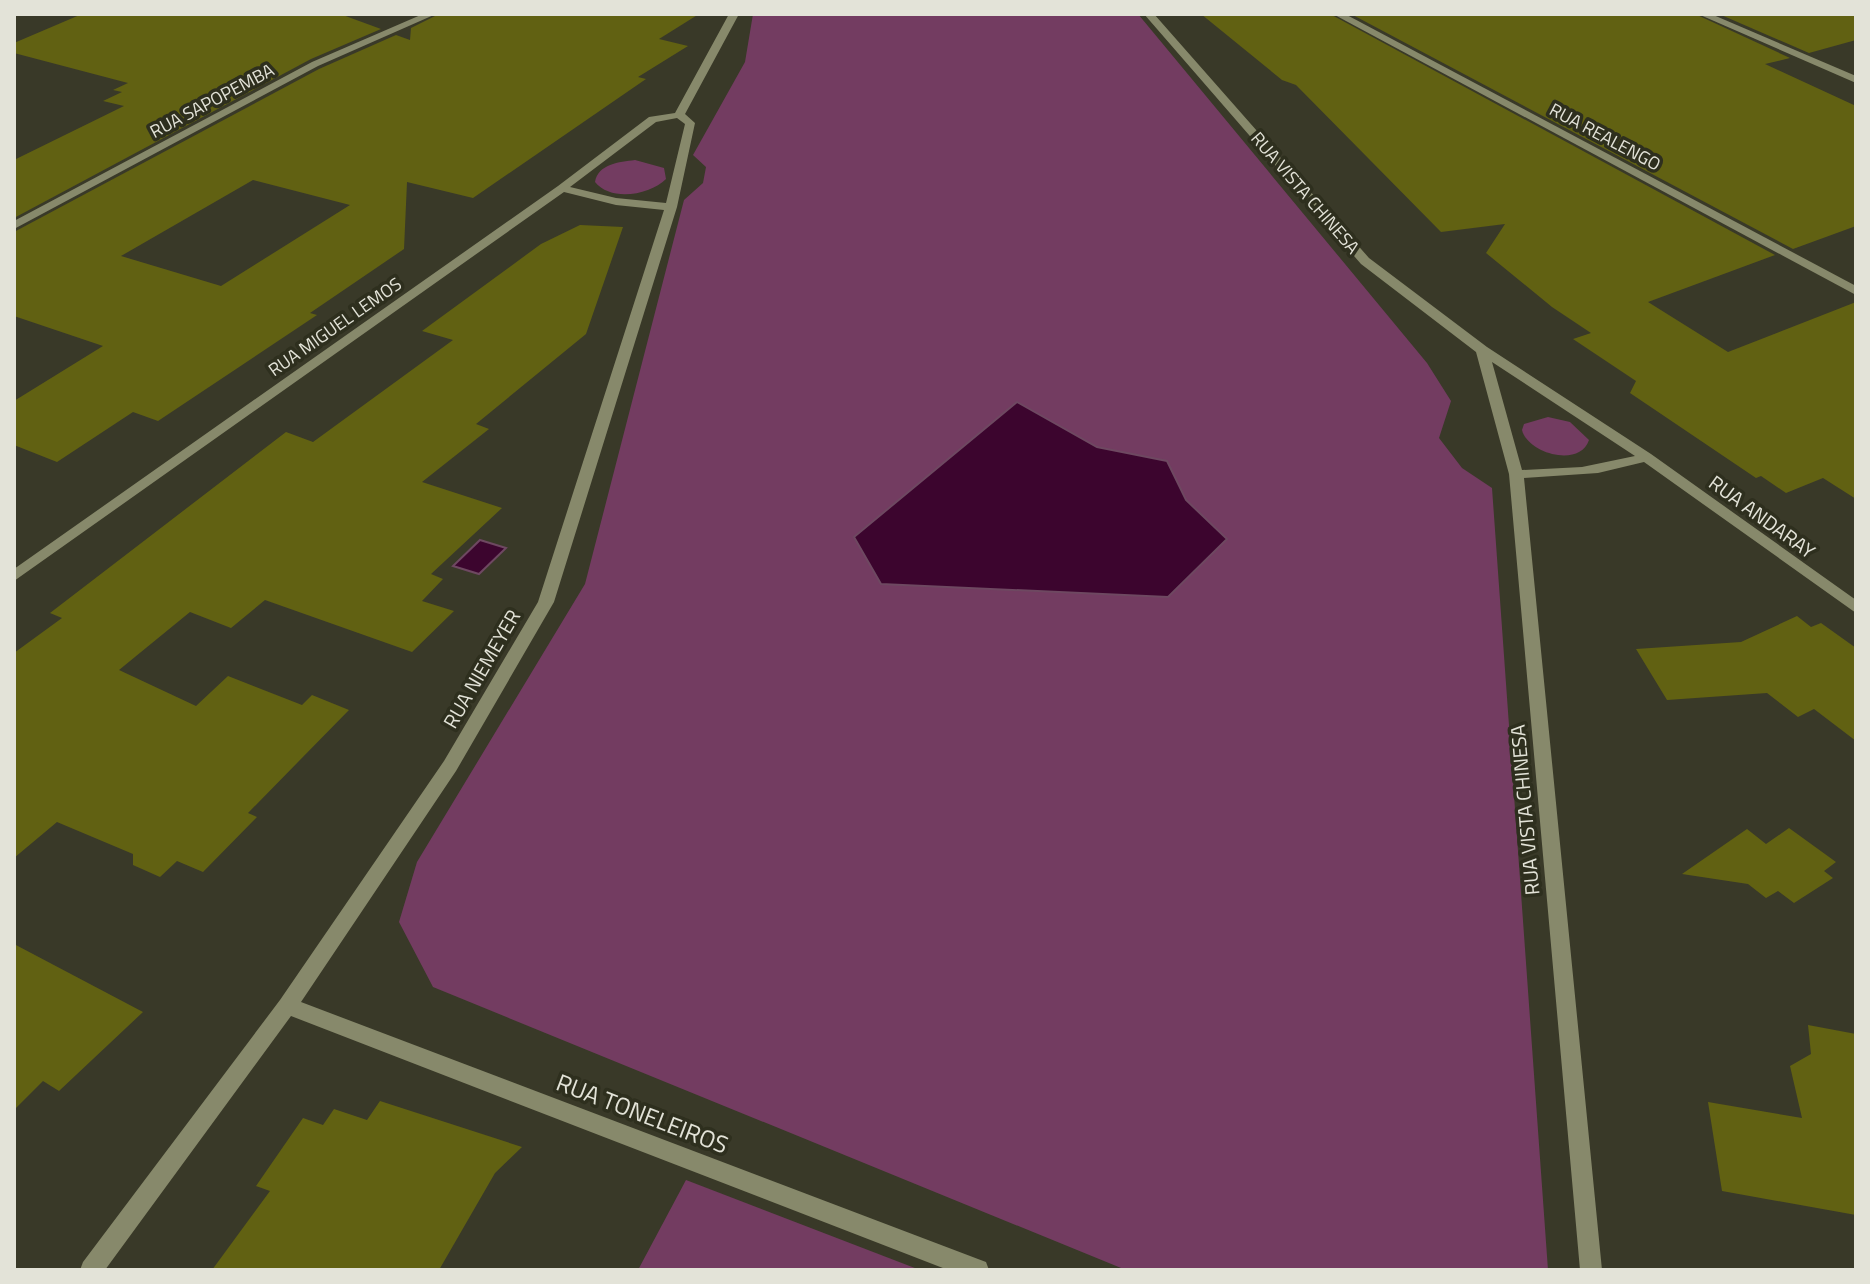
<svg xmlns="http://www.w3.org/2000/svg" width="1870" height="1284" font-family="'Titillium Web',sans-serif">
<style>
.green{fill:#733c61}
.water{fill:#3c052e;stroke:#6e4861;stroke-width:2}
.building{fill:#616112;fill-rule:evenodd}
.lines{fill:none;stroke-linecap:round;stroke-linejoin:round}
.minor{fill:#87896b;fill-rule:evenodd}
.tertiary{fill:#87896b;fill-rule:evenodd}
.labels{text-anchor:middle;stroke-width:7;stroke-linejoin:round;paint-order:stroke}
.far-street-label{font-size:18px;fill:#e3e3d8;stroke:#2e2f1e}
.street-label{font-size:20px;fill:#e3e3d8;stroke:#2e2f1e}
.near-street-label{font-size:24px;fill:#e3e3d8;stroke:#2e2f1e}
</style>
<rect width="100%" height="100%" fill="#393928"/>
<g class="green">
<path d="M 753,14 L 1138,14 L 1427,363 L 1451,401 L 1439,438 L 1462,468 L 1492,488 L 1548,1270 L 1126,1270 L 433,987 L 399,922 L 417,862 L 585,584 L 684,200 L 703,183 L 706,167 L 693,155 L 745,62 Z"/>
<path d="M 635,160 L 664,168 L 666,179 C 650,195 611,202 595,182 C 598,164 619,162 635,160 Z"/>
<path d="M 1548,417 L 1570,422 L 1589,440 C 1580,468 1528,454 1522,430 L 1524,424 Z"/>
<path d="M 686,1180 L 920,1270 L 638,1270 Z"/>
</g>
<g class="water">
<path d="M 1017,402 L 1097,447 L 1167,461 L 1186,500 L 1227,539 L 1168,597 L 881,584 L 854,537 Z"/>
<path d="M 480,540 L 506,548 L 479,574 L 453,566 Z"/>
</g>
<g class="building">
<path d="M 82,14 L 340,14 L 381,29 L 311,59 L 14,218 L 14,160 L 124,106 L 103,101 L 122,92 L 113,90 L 128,83 L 14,53 L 14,43 Z"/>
<path d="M 439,14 L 699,14 L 659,39 L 688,46 L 638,77 L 646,79 L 473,198 L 407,182 L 404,249 L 310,313 L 317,315 L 158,421 L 133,412 L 57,462 L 14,445 L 14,401 L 103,346 L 14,316 L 14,232 L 319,69 L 396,35 L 410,40 L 411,28 ZM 253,180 L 350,205 L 221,286 L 121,256 Z"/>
<path d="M 1201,14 L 1330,14 L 1775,255 L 1648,302 L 1728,352 L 1856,302 L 1856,499 L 1823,478 L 1786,493 L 1761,476 L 1756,478 L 1630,393 L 1636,381 L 1573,339 L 1591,333 L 1552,307 L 1486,253 L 1505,224 L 1441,232 L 1296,85 L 1282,80 Z"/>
<path d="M 1351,14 L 1695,14 L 1790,58 L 1765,64 L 1856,106 L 1856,226 L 1793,249 Z"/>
<path d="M 1719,14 L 1856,14 L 1856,40 L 1809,53 Z"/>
<path d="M 580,225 L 623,227 L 586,334 L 476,424 L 489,429 L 422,482 L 502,508 L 431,574 L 443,579 L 422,601 L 454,611 L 412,652 L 265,600 L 231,628 L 190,612 L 119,670 L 196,706 L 228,676 L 302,705 L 312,695 L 349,710 L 248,813 L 257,817 L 203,872 L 177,861 L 160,877 L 133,865 L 133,854 L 57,822 L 14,858 L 14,653 L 62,618 L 50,613 L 286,432 L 313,442 L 453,340 L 422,331 L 541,244 Z"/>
<path d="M 1797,616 L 1811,627 L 1821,623 L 1856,648 L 1856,741 L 1814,709 L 1798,717 L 1767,693 L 1667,700 L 1636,649 L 1741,642 Z"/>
<path d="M 1789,828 L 1836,862 L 1824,871 L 1833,878 L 1794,903 L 1778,891 L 1766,898 L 1748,884 L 1682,874 L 1747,829 L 1766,844 Z"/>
<path d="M 14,944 L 143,1012 L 59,1091 L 43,1081 L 14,1110 Z"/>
<path d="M 1808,1025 L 1856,1034 L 1856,1215 L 1722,1191 L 1708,1102 L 1802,1118 L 1790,1066 L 1811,1054 Z"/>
<path d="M 380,1101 L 522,1147 L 495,1173 L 439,1270 L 212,1270 L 270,1191 L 256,1186 L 303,1118 L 323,1125 L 334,1109 L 367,1120 Z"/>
</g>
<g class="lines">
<g class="minor">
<path d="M 423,14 L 436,14 L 318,66 L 14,229 L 14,221 L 312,62 Z"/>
<path d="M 729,14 L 739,14 L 685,114 L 695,123 L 677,207 L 554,602 L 456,771 L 301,1002 L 978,1259 L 986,1262 L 989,1270 L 948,1270 L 291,1016 L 105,1270 L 80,1270 L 83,1262 L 280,1000 L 444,761 L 538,602 L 664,210 L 616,205 L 564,192 L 14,581 L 14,569 L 558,186 L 649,117 L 675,113 ZM 677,118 L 685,124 L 666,203 L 616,198 L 570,187 L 656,122 Z"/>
<path d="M 1144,14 L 1154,14 L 1369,258 L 1487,347 L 1651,454 L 1856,600 L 1856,613 L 1644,462 L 1598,473 L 1524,478 L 1602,1270 L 1580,1270 L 1509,474 L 1476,352 L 1361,264 ZM 1492,362 L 1635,456 L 1582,467 L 1522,470 Z"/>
<path d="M 1333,14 L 1345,14 L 1856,286 L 1856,295 Z"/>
</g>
<path class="tertiary" d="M 1698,14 L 1711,14 L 1856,76 L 1856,83 Z"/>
</g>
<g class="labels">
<g class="far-street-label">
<text transform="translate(212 101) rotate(-28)" y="6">RUA SAPOPEMBA</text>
<text transform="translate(1605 137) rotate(28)" y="6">RUA REALENGO</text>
<text transform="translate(1305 193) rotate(49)" y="6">RUA VISTA CHINESA</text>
<text transform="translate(335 327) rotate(-35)" y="6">RUA MIGUEL LEMOS</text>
</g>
<g class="street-label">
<text transform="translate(1762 517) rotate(36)" y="7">RUA ANDARAY</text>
<text transform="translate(482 669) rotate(-60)" y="7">RUA NIEMEYER</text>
<text transform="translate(1525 810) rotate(-95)" y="7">RUA VISTA CHINESA</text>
</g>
<g class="near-street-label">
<text transform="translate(642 1114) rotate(21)" y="8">RUA TONELEIROS</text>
</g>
</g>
<rect width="1870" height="1284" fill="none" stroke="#e3e3d8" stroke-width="32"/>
</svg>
